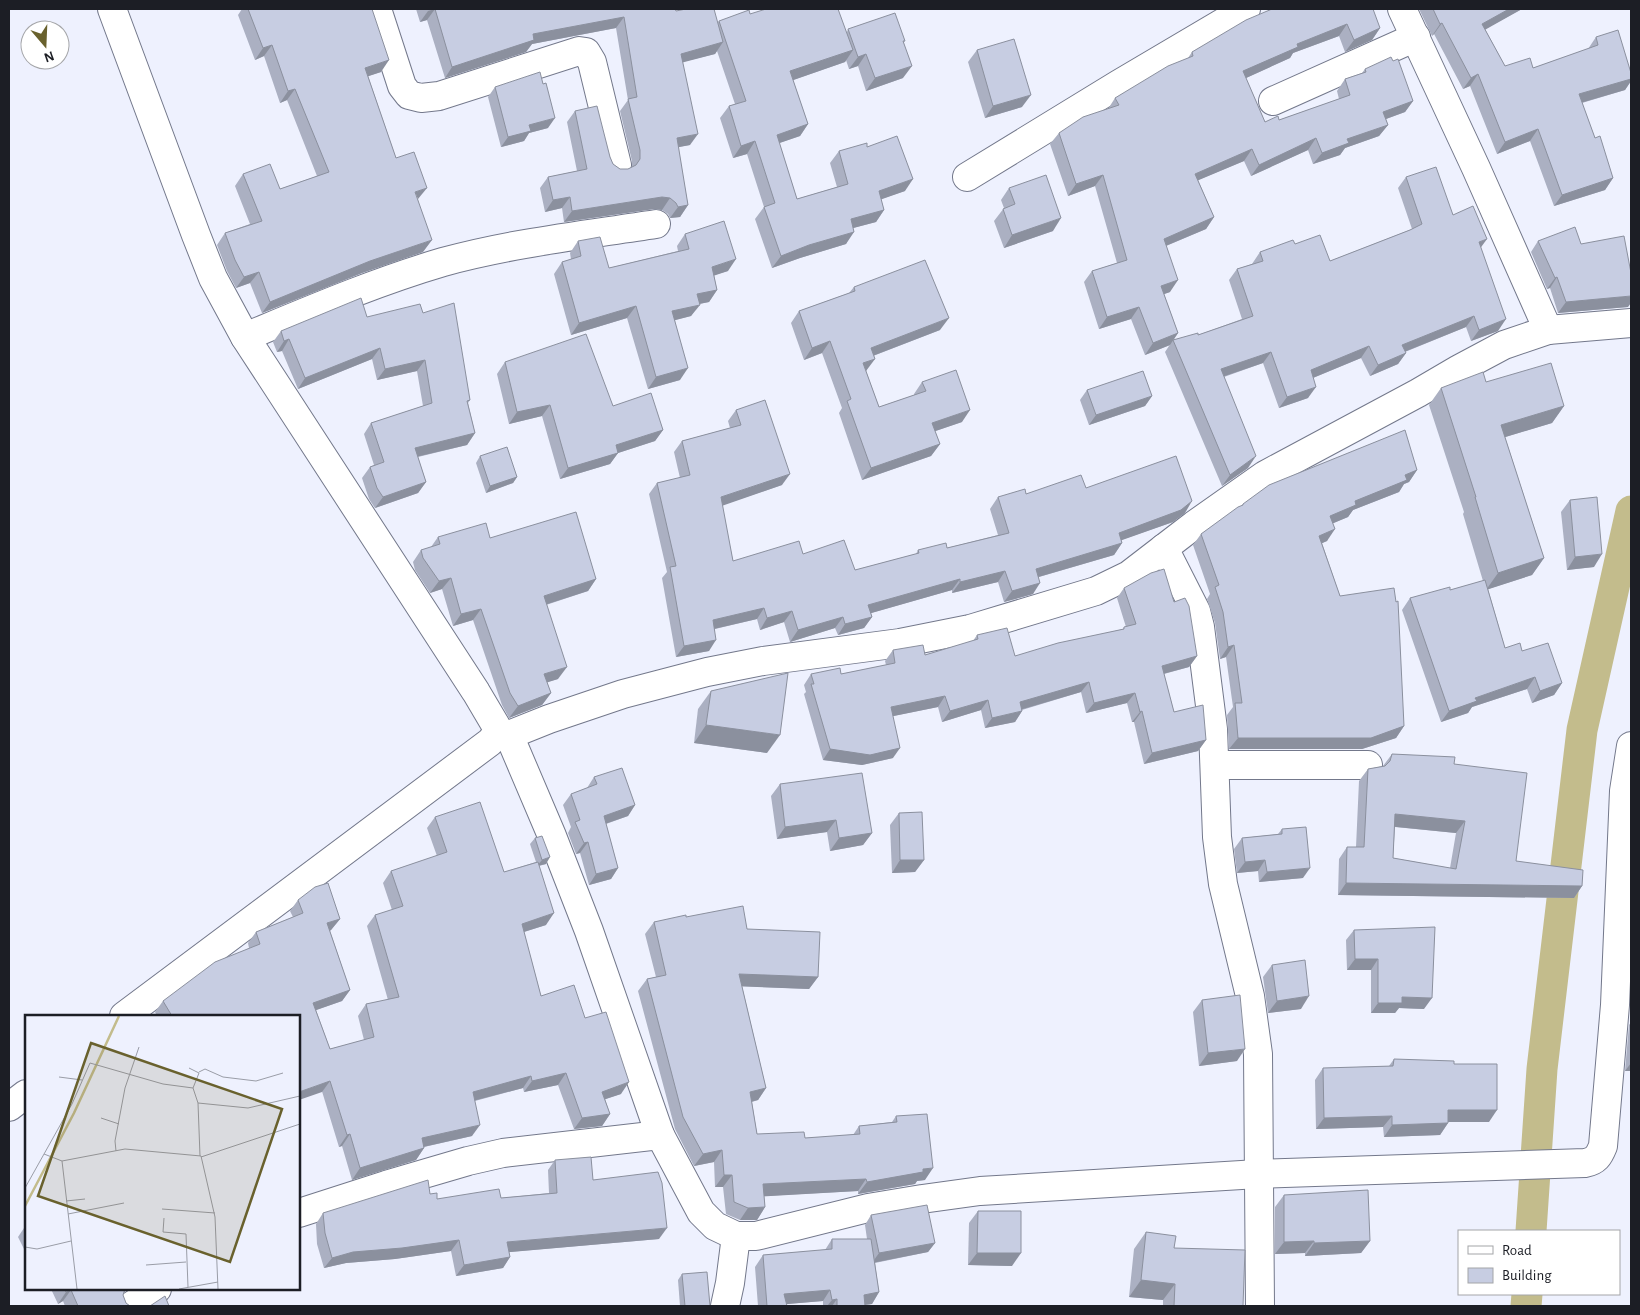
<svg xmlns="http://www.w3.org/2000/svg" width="1640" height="1315" font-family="'Alegreya Sans',sans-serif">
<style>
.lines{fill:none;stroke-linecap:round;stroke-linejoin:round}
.canal{stroke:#c3bc8c;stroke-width:31}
.street-casing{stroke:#73788b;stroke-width:30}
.street{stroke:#fff;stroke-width:28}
.wall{fill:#abb0c2;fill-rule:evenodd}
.shaded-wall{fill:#8b909e}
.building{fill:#c7cde2;stroke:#8b909e;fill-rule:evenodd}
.inset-river{fill:none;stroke:#c3bc8c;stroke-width:2.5}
.inset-road{fill:none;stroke:#9a9da7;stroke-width:1}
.view{fill:#69612d;fill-opacity:0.15;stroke:#69612d;stroke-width:2.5}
.inset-edge{fill:none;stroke:#1c1e25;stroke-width:2.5}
</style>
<rect width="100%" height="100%" fill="#eef1fe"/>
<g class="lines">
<g class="canal">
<path d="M 1531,1231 L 1542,1069 L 1582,730 L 1631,511"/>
<path d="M 1526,1306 L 1527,1294"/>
</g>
<g class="street-casing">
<g id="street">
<path d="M 112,9 L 196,235 L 213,278 L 245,337 L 476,692 L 499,731 L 504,735 L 509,735 L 549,719 L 623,694 L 707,672 L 763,661 L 900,643 L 970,629 L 1096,591 L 1129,575 L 1194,525 L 1265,475 L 1418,393 L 1459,369 L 1504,345 L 1548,330 L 1476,168 L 1402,9"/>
<path d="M 377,9 L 402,86 L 409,95 L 421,98 L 439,96 L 579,51 L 586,52 L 592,62 L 617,165"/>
<path d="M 1273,101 L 1416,37"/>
<path d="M 967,177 L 1119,84 L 1246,9"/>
<path d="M 1548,330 L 1631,323"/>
<path d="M 245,337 C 310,310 375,282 443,262 C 512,243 585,235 656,224"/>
<path d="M 1164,548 L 1196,611 L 1200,627 L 1213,729 L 1217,837 L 1223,884 L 1250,996 L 1258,1054 L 1260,1306"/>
<path d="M 509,735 L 552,836 L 589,931 L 660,1135 L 701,1212 L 715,1226 L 736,1236 L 756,1236 L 868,1208 L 922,1199 L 980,1191 L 1258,1174 L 1585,1163 C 1596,1161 1599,1156 1603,1146 L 1615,1005 L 1624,791 L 1631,746"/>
<path d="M 1215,765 L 1368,765"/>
<path d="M 124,1016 L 490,742 L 499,731"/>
<path d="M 9,1107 L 26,1094"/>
<path d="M 299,1213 L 386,1185 L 468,1161 L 503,1153 L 660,1135"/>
<path d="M 131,1306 L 157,1289"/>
<path d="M 725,1306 L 730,1283 L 736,1236"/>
</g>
</g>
<use href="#street" class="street"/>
</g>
<g class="wall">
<path d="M 242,9 L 372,9 L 381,72 L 368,76 L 396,158 L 418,200 L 423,252 L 362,273 L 262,313 L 250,283 L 236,288 L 227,271 L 217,245 L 225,233 L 250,224 L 235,186 L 243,174 L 280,189 L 317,176 L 287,100 L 280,103 L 264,56 L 255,60 L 238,15 Z"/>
<path d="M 416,9 L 675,9 L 676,11 L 718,22 L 719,21 L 750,14 L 847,32 L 848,29 L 905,41 L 904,42 L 903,78 L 866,91 L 858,66 L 849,69 L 846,60 L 845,62 L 793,80 L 808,124 L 800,136 L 779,143 L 797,199 L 837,187 L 830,163 L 839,151 L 867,147 L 905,191 L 881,199 L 884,210 L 876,222 L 853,228 L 846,244 L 800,258 L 772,268 L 755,219 L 764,207 L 747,154 L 733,158 L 720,118 L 729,106 L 735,104 L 717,51 L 715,54 L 682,62 L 690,145 L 678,147 L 688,205 L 680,217 L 670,218 L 668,214 L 662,210 L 654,209 L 564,222 L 562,208 L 545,212 L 540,188 L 548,177 L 577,171 L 567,122 L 575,111 L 610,157 L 613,164 L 620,169 L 628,169 L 632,167 L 632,161 L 620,111 L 628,100 L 616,28 L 532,44 L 526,52 L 445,78 L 427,20 L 420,22 Z"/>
<path d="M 1272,9 L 1380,28 L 1372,40 L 1345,52 L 1339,36 L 1293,53 L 1290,58 L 1246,78 L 1265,122 L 1279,120 L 1339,99 L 1337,91 L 1345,79 L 1362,73 L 1365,69 L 1413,101 L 1405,112 L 1386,119 L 1388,125 L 1379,136 L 1345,148 L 1340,155 L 1313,164 L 1308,150 L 1251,176 L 1244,161 L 1198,180 L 1214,217 L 1206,229 L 1166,246 L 1170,292 L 1164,294 L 1178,333 L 1170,345 L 1145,355 L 1131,319 L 1099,329 L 1084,282 L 1092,271 L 1117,263 L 1095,186 L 1068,196 L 1050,144 L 1059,133 L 1108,109 L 1115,98 L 1188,58 L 1192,52 Z"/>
<path d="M 1419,9 L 1522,9 L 1485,29 L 1505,66 L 1533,68 L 1588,49 L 1596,37 L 1631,73 L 1631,81 L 1625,90 L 1582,103 L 1595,138 L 1613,178 L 1605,190 L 1554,206 L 1530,141 L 1497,154 L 1470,86 L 1463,89 L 1434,34 L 1432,36 Z"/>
<path d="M 977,50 L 1022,107 L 985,118 L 968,62 Z"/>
<path d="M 495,87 L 548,128 L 529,133 L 524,141 L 501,147 L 488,97 Z"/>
<path d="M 1406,177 L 1453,215 L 1481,248 L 1498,331 L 1471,341 L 1466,327 L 1405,352 L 1406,353 L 1398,364 L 1370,376 L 1361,358 L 1313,378 L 1308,398 L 1279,408 L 1263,363 L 1224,377 L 1248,468 L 1222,486 L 1165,352 L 1173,340 L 1198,335 L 1242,319 L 1229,280 L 1237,269 L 1252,264 L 1260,252 L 1295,244 L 1330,261 L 1412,229 L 1398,188 Z"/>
<path d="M 1009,188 L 1053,231 L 1004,248 L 994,221 L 1004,208 L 1001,200 Z"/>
<path d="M 685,234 L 728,271 L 714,275 L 717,290 L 709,302 L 699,304 L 691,316 L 675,320 L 680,380 L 648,389 L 627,318 L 571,335 L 554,274 L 562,262 L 571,259 L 570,253 L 578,241 L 609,268 L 678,251 L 677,246 Z"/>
<path d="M 1538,241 L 1581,244 L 1628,307 L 1558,313 L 1550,288 L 1547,289 L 1531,252 Z"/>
<path d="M 854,287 L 940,330 L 873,356 L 866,371 L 879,407 L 914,395 L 914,394 L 922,382 L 962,422 L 935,431 L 940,444 L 931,456 L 862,480 L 839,413 L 842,408 L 822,353 L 804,360 L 791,323 L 799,311 L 849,293 Z"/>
<path d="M 423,313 L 470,400 L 468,403 L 475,433 L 467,445 L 418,457 L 426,482 L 418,493 L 375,508 L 369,499 L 362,478 L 370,467 L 374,465 L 364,434 L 371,423 L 423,406 L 417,371 L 377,380 L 372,359 L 298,389 L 282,351 L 277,352 L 273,342 L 281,331 L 367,317 Z"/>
<path d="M 505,362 L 613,406 L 663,430 L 655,441 L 618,453 L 610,464 L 560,479 L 542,416 L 509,424 L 497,374 Z"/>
<path d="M 1486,382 L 1564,406 L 1552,423 L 1505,437 L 1544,558 L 1532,575 L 1488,589 L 1505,648 L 1522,651 L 1562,683 L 1554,695 L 1532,703 L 1527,689 L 1472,707 L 1468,713 L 1441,722 L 1402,610 L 1410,598 L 1450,590 L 1483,581 L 1463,514 L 1464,512 L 1429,405 L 1441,388 Z"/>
<path d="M 1087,390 L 1152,396 L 1145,406 L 1089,425 L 1080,400 Z"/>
<path d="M 736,410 L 782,485 L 722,505 L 733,561 L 803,554 L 855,570 L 916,554 L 918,550 L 947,548 L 998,535 L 990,509 L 998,497 L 1026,494 L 1086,488 L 1185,513 L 1173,522 L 1121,540 L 1122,543 L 1114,555 L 1039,577 L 1033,594 L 1004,602 L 998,582 L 952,593 L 952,590 L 871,613 L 872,617 L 864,628 L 838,635 L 835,628 L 790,642 L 784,622 L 760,630 L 757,619 L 715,629 L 709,651 L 676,657 L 662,578 L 667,572 L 649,494 L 657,483 L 680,478 L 674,452 L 682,441 L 730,428 L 728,421 Z"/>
<path d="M 480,456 L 517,477 L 513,483 L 486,493 L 476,463 Z"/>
<path d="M 1417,470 L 1409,482 L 1404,484 L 1399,492 L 1353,510 L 1348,517 L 1333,523 L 1327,541 L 1322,543 L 1340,596 L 1404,726 L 1396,738 L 1362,749 L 1229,749 L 1227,715 L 1233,707 L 1226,657 L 1220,659 L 1215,623 L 1207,599 L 1210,594 L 1193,545 L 1201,534 L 1241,506 L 1243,504 Z"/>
<path d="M 1570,500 L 1594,567 L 1567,570 L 1561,512 Z"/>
<path d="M 438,537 L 490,538 L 596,579 L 588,591 L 546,605 L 558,679 L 547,682 L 551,693 L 542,705 L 509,718 L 502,705 L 473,620 L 453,626 L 442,589 L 430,593 L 415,570 L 413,562 L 421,550 L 431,547 Z"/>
<path d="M 1124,588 L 1174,602 L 1197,656 L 1189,667 L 1164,674 L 1174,712 L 1206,740 L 1198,751 L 1144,764 L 1134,722 L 1132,722 L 1127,703 L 1086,713 L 1081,692 L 1022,710 L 1022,711 L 1015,722 L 985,728 L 981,710 L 942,722 L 938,707 L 893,716 L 893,758 L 862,765 L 823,760 L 804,694 L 806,692 L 804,685 L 811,674 L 841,674 L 886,665 L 885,661 L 893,650 L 925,655 L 973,641 L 977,635 L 1015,656 L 1123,629 L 1124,627 L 1126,627 L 1117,598 Z"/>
<path d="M 711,691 L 767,753 L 694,743 L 698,709 Z"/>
<path d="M 1392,754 L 1454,764 L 1516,861 L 1582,886 L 1574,898 L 1338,895 L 1339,859 L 1347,847 L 1356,847 L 1359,781 L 1368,769 L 1383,766 ZM 1395,827 L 1456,833 L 1450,868 L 1393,858 Z"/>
<path d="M 594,777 L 635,805 L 628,816 L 606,824 L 618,868 L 611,879 L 589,885 L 580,853 L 576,854 L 568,833 L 571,827 L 563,805 L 571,794 L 587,788 Z"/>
<path d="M 780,784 L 872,833 L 863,845 L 830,851 L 827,832 L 777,839 L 771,796 Z"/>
<path d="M 899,813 L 924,860 L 915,872 L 892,873 L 890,825 Z"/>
<path d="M 435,817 L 504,872 L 536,862 L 530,844 L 535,838 L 546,864 L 539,866 L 546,925 L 524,932 L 541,996 L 585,1018 L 621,1094 L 605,1099 L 610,1114 L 602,1126 L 574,1129 L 558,1085 L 524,1092 L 523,1088 L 475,1101 L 472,1136 L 424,1147 L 424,1148 L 416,1160 L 352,1180 L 342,1146 L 339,1147 L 299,1016 L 157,1016 L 155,1012 L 163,1001 L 249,948 L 248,943 L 256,932 L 293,917 L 290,911 L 298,900 L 340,919 L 331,930 L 330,931 L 350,990 L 342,1001 L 316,1010 L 330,1049 L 364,1040 L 358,1016 L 366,1004 L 388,1000 L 367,926 L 375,915 L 392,910 L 383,883 L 391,871 L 437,856 L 427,828 Z"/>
<path d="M 1282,829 L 1303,878 L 1259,882 L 1258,871 L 1237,873 L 1234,849 L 1242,838 L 1278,834 Z"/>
<path d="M 686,917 L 747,929 L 818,977 L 809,989 L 742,986 L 766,1088 L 758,1100 L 752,1102 L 757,1134 L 805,1138 L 853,1135 L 859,1126 L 892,1122 L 896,1116 L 925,1180 L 917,1181 L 915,1184 L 858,1194 L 858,1191 L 764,1196 L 765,1207 L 757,1220 L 740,1220 L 726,1214 L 723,1187 L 715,1187 L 714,1162 L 694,1166 L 675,1129 L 638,991 L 647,979 L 656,977 L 645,934 L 654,922 Z"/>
<path d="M 1354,930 L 1424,1009 L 1399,1008 L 1395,1013 L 1371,1013 L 1371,970 L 1347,970 L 1346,940 Z"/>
<path d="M 1272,965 L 1301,1009 L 1268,1013 L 1263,977 Z"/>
<path d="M 1202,1000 L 1237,1061 L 1199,1066 L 1193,1012 Z"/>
<path d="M 1631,1022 L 1631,1071 L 1625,1071 L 1629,1025 Z"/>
<path d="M 1394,1059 L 1454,1064 L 1489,1122 L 1448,1122 L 1448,1123 L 1440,1135 L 1384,1137 L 1383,1127 L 1316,1129 L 1315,1080 L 1323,1068 L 1389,1066 Z"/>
<path d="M 555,1160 L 593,1180 L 659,1239 L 509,1252 L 510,1257 L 503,1268 L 456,1276 L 451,1251 L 395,1259 L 346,1263 L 324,1268 L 317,1244 L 316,1224 L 323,1213 L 430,1194 L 437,1199 L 501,1198 L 549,1193 L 548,1170 Z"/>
<path d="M 1284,1195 L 1370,1241 L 1361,1253 L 1305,1256 L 1305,1253 L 1275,1254 L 1275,1207 Z"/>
<path d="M 978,1211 L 1012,1266 L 968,1265 L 969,1223 Z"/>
<path d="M 871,1215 L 935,1243 L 928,1252 L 875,1263 L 879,1292 L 872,1304 L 865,1305 L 865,1306 L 823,1306 L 823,1301 L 786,1304 L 787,1306 L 758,1306 L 755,1267 L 763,1255 L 825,1250 L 832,1239 L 867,1239 L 865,1225 Z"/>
<path d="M 26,1225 L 26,1253 L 18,1237 Z"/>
<path d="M 1146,1232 L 1174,1248 L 1243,1306 L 1163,1306 L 1163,1300 L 1129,1297 L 1134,1249 Z"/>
<path d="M 682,1274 L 710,1306 L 680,1306 L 678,1280 Z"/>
<path d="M 51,1289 L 129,1289 L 124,1292 L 123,1295 L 126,1303 L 130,1306 L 65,1306 L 63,1301 L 58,1304 Z"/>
</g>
<g class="shaded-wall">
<path d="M 435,9 L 427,20 L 420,22 L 428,11 Z"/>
<path d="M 1509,9 L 1522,9 L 1474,36 L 1482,24 Z"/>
<path d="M 624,17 L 616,28 L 532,44 L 526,52 L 445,78 L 452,67 L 533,34 Z"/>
<path d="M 1442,23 L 1434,34 L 1432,36 L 1440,24 Z"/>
<path d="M 1347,24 L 1339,36 L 1293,53 L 1290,58 L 1235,83 L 1243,71 L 1297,44 Z"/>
<path d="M 1380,28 L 1372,40 L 1345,52 L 1354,40 Z"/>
<path d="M 723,42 L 715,54 L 673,65 L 681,54 Z"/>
<path d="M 272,45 L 264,56 L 255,60 L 263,48 Z"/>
<path d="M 853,50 L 845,62 L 782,84 L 790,71 Z"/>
<path d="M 866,54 L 858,66 L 849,69 L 858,57 Z"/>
<path d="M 389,60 L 381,72 L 357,80 L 365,68 Z"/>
<path d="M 912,66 L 903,78 L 866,91 L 875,78 Z"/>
<path d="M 1478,74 L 1470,86 L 1463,89 L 1471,78 Z"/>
<path d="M 1631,79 L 1631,81 L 1625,90 L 1570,106 L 1579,94 Z"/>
<path d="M 295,89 L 287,100 L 280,103 L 288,91 Z"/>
<path d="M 1031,95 L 1022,107 L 985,118 L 993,106 Z"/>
<path d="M 1413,101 L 1405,112 L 1375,123 L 1383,112 Z"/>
<path d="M 555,118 L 548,128 L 529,133 L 524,141 L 501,147 L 508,137 L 529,125 Z"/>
<path d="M 808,124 L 800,136 L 768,147 L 777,135 Z"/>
<path d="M 1388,125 L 1379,136 L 1345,148 L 1340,155 L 1313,164 L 1322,153 L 1347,139 Z"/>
<path d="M 1538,129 L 1530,141 L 1497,154 L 1505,142 Z"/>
<path d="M 698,134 L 690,145 L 669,149 L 677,138 Z"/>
<path d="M 1316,138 L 1308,150 L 1251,176 L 1259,165 Z"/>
<path d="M 755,141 L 747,154 L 733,158 L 741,146 Z"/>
<path d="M 1252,149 L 1244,161 L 1187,185 L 1195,174 Z"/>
<path d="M 1103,175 L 1095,186 L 1068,196 L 1076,184 Z"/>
<path d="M 1613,178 L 1605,190 L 1554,206 L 1562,195 Z"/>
<path d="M 913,179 L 905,191 L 871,203 L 879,191 Z"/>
<path d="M 427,188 L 418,199 L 415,192 Z"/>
<path d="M 570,197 L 562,208 L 545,212 L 553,200 Z"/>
<path d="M 662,197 L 670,198 L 662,210 L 654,209 L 564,222 L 572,211 Z"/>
<path d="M 688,205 L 680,217 L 670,218 L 678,207 Z"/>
<path d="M 884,210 L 876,222 L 842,231 L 851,219 Z"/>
<path d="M 1214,217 L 1206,229 L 1156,250 L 1164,239 Z"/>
<path d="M 1061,218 L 1053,231 L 1004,248 L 1012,235 Z"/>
<path d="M 854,232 L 846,244 L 800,258 L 772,268 L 781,256 L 809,245 Z"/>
<path d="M 1487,239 L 1479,250 L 1479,242 Z"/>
<path d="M 432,240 L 423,252 L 362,273 L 262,313 L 270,302 L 370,261 Z"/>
<path d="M 736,259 L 728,271 L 704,279 L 712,267 Z"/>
<path d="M 259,272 L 250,283 L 236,288 L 244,277 Z"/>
<path d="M 1557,277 L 1550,288 L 1547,289 L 1555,278 Z"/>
<path d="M 1178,280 L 1170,292 L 1153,298 L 1161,286 Z"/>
<path d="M 717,290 L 709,302 L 689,306 L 697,294 Z"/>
<path d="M 1631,296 L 1631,303 L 1628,307 L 1558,313 L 1566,302 Z"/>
<path d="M 700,305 L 691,316 L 664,323 L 672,311 Z"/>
<path d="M 636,306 L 627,318 L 571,335 L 579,323 Z"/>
<path d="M 1139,307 L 1131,319 L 1099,329 L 1107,317 Z"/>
<path d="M 1474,316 L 1466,327 L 1394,356 L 1402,345 Z"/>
<path d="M 949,318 L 940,330 L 862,360 L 871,348 Z"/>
<path d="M 1506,319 L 1498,331 L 1471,341 L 1479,330 Z"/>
<path d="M 1178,333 L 1170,345 L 1145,355 L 1153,343 Z"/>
<path d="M 289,339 L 282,351 L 277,352 L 284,341 Z"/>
<path d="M 830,341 L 822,353 L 804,360 L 812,348 Z"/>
<path d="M 1369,346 L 1361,358 L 1303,382 L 1311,370 Z"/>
<path d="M 380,348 L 372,359 L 298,389 L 305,378 Z"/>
<path d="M 1271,352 L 1263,363 L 1213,380 L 1221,369 Z"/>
<path d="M 1406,353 L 1398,364 L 1370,376 L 1378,365 Z"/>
<path d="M 875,359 L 866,371 L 863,363 Z"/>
<path d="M 425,360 L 417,371 L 377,380 L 385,369 Z"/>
<path d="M 688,368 L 680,380 L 648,389 L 656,377 Z"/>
<path d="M 1316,387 L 1308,398 L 1279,408 L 1287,397 Z"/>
<path d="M 1152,396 L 1145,406 L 1089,425 L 1096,415 Z"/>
<path d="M 550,405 L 542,416 L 509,424 L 517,412 Z"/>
<path d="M 1564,406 L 1552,423 L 1489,442 L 1501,425 Z"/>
<path d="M 970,410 L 962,422 L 924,435 L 932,423 Z"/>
<path d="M 663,430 L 655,441 L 618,453 L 610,464 L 560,479 L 568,468 L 616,445 Z"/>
<path d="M 475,433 L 467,445 L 407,459 L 415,448 Z"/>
<path d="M 940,444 L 931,456 L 862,480 L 871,468 Z"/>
<path d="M 1256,456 L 1248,468 L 1222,486 L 1230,475 Z"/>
<path d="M 1417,470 L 1409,482 L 1404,484 L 1399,492 L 1353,510 L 1348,517 L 1322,528 L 1330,516 L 1355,501 L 1405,475 Z"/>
<path d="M 790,474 L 782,485 L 713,509 L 721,497 Z"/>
<path d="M 517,477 L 513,483 L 486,493 L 490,486 Z"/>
<path d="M 426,482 L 418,493 L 375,508 L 383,497 Z"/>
<path d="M 1192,501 L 1185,513 L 1173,522 L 1111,544 L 1119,533 Z"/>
<path d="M 1335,529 L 1327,541 L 1311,548 L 1319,536 Z"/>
<path d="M 1122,543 L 1114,555 L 1028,580 L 1036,569 Z"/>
<path d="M 1602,554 L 1594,567 L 1567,570 L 1575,557 Z"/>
<path d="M 1544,558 L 1532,575 L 1486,590 L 1498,573 Z"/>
<path d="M 1005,571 L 998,582 L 952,593 L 960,582 Z"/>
<path d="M 451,578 L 442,589 L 430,593 L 439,581 Z"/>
<path d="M 596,579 L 588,591 L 535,608 L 544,596 Z"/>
<path d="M 960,579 L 952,590 L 861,616 L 868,605 Z"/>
<path d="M 1040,583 L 1033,594 L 1004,602 L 1012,591 Z"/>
<path d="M 764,608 L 757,619 L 705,631 L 713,620 Z"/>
<path d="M 481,609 L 473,620 L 453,626 L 461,614 Z"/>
<path d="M 792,611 L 784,622 L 760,630 L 767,618 Z"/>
<path d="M 843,617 L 835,628 L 790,642 L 798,630 Z"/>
<path d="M 872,617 L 864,628 L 838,635 L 845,624 Z"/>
<path d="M 716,640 L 709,651 L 676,657 L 684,646 Z"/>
<path d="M 1234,645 L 1226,657 L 1220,659 L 1228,647 Z"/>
<path d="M 1197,656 L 1189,667 L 1155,676 L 1162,666 Z"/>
<path d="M 567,667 L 558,679 L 536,686 L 544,674 Z"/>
<path d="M 1535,677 L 1527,689 L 1472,707 L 1468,713 L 1441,722 L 1449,711 L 1475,698 Z"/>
<path d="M 1089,682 L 1081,692 L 1013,712 L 1020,702 Z"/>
<path d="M 1562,683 L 1554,695 L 1532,703 L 1540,691 Z"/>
<path d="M 551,693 L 542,705 L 509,718 L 518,706 Z"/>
<path d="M 1135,693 L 1127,703 L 1086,713 L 1094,703 Z"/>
<path d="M 945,696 L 938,707 L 884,718 L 891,707 Z"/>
<path d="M 988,700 L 981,710 L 942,722 L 950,711 Z"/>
<path d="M 1022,711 L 1015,722 L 985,728 L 992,718 Z"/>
<path d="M 1142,711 L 1134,722 L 1132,722 L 1140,712 Z"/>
<path d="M 706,725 L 780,735 L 767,753 L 694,743 Z"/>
<path d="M 1404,726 L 1396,738 L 1362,749 L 1229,749 L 1238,738 Z"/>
<path d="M 1206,740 L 1198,751 L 1144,764 L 1152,753 Z"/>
<path d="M 900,748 L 893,758 L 862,765 L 823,760 L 830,749 Z"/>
<path d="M 635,805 L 628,816 L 596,827 L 604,816 Z"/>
<path d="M 1395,814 L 1465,821 L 1456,833 L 1387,826 Z"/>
<path d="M 836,820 L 827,832 L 777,839 L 785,827 Z"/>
<path d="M 872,833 L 863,845 L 830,851 L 839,838 Z"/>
<path d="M 588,842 L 580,853 L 576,854 L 584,843 Z"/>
<path d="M 550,857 L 546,864 L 537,866 L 542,860 Z"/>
<path d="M 900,860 L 924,860 L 915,872 L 892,873 Z"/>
<path d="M 1265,860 L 1258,871 L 1237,873 L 1245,862 Z"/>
<path d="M 618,868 L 611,879 L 589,885 L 596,874 Z"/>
<path d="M 1310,868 L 1303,878 L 1259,882 L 1267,872 Z"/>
<path d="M 1346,883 L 1582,886 L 1574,898 L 1338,895 Z"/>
<path d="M 554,913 L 546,925 L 514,935 L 522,924 Z"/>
<path d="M 340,919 L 331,930 L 319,935 L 327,923 Z"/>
<path d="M 1355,959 L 1378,959 L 1371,970 L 1347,970 Z"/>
<path d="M 739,974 L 818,977 L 809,989 L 731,986 Z"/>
<path d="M 350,990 L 342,1001 L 305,1014 L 313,1003 Z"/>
<path d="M 1309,996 L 1301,1009 L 1268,1013 L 1277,1001 Z"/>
<path d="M 1402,997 L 1432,998 L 1424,1009 L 1399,1008 L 1395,1013 L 1371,1013 L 1378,1003 Z"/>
<path d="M 1245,1049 L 1237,1061 L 1199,1066 L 1208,1053 Z"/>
<path d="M 1631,1063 L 1631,1071 L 1625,1071 Z"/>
<path d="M 566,1073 L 558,1085 L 524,1092 L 532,1081 Z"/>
<path d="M 531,1076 L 523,1088 L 465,1103 L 473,1092 Z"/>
<path d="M 330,1081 L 322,1092 L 299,1100 L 299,1092 Z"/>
<path d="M 629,1082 L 621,1094 L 594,1103 L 602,1092 Z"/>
<path d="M 766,1088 L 758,1100 L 742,1104 L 750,1092 Z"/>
<path d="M 1448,1110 L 1497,1110 L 1489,1122 L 1440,1122 Z"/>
<path d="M 610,1114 L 602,1126 L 574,1129 L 582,1118 Z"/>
<path d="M 1392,1116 L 1383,1127 L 1316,1129 L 1324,1118 Z"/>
<path d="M 1448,1123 L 1440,1135 L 1384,1137 L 1392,1125 Z"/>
<path d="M 480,1125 L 472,1136 L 414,1149 L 422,1138 Z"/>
<path d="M 350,1134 L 342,1146 L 339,1147 L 347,1135 Z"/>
<path d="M 424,1148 L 416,1160 L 352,1180 L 360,1168 Z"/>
<path d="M 722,1150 L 714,1162 L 694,1166 L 703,1154 Z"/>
<path d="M 933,1168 L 925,1180 L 917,1181 L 915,1184 L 858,1194 L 867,1182 L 923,1169 Z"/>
<path d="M 724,1175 L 732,1175 L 723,1187 L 715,1187 Z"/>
<path d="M 866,1179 L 858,1191 L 754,1197 L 763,1184 Z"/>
<path d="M 765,1207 L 757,1220 L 740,1220 L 748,1208 Z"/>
<path d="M 667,1228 L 659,1239 L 500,1253 L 507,1242 Z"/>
<path d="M 459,1240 L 451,1251 L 395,1259 L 346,1263 L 324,1268 L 332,1258 L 353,1252 Z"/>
<path d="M 1314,1241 L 1305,1253 L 1275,1254 L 1284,1242 Z"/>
<path d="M 1370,1241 L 1361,1253 L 1305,1256 L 1314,1243 Z"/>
<path d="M 935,1243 L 928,1252 L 872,1263 L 879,1253 Z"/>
<path d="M 977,1253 L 1021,1253 L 1012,1266 L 968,1265 Z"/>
<path d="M 510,1257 L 503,1268 L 456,1276 L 464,1265 Z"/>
<path d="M 1141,1280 L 1175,1284 L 1163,1300 L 1129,1297 Z"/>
<path d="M 71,1290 L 63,1301 L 58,1304 L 66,1292 Z"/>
<path d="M 830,1290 L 823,1301 L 776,1305 L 784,1294 Z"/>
<path d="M 879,1292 L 872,1304 L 856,1306 L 864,1295 Z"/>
<path d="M 837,1299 L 832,1306 L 827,1306 L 832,1300 Z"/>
</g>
<g class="building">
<path d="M 248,9 L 372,9 L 389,60 L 365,68 L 396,158 L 414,152 L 427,188 L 415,192 L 432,240 L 370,261 L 270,302 L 259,272 L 244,277 L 235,260 L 225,233 L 262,221 L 243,174 L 270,164 L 280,189 L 329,172 L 295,89 L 288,91 L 272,45 L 263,48 Z"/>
<path d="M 435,9 L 675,9 L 676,11 L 686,9 L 714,9 L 723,42 L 681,54 L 698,134 L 677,138 L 688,205 L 678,207 L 676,203 L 670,198 L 662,197 L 572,211 L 570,197 L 553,200 L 548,177 L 587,169 L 575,111 L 597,106 L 610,157 L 613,164 L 620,169 L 628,169 L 636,165 L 640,159 L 640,150 L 628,99 L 637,97 L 624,17 L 533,34 L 534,40 L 452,67 Z"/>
<path d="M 766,9 L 838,9 L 853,50 L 790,71 L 808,124 L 777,135 L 797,199 L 848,184 L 839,151 L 867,143 L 867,147 L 897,136 L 913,179 L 879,191 L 884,210 L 851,219 L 854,232 L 809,245 L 781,256 L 764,207 L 775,203 L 755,141 L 741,146 L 729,106 L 746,101 L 719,21 L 749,10 L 750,14 Z"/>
<path d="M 1272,9 L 1373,9 L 1380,28 L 1354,40 L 1347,24 L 1297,44 L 1298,47 L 1243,71 L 1265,122 L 1278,116 L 1279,120 L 1350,95 L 1345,79 L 1366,72 L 1365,69 L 1391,57 L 1393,61 L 1398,59 L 1413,101 L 1383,112 L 1388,125 L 1347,139 L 1349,143 L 1322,153 L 1316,138 L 1259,165 L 1252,149 L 1195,174 L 1214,217 L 1164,239 L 1178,280 L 1161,286 L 1178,333 L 1153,343 L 1139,307 L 1107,317 L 1092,271 L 1127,260 L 1103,175 L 1076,184 L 1059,133 L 1083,117 L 1119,105 L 1115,98 L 1168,66 L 1193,56 L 1192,52 L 1246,20 Z"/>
<path d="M 1433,9 L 1509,9 L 1482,24 L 1505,66 L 1530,58 L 1533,68 L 1598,45 L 1596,37 L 1618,30 L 1631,73 L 1631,79 L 1579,94 L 1595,138 L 1600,136 L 1613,178 L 1562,195 L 1538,129 L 1505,142 L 1478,74 L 1471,78 L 1442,23 L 1440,24 Z"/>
<path d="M 895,13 L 905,41 L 903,41 L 912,66 L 875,78 L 866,54 L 858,57 L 848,29 Z"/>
<path d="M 1014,39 L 1031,95 L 993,106 L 977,50 Z"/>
<path d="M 540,72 L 543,84 L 546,83 L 555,118 L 529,125 L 531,131 L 508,137 L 495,87 Z"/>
<path d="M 1436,167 L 1453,215 L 1473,206 L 1487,239 L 1479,242 L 1506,319 L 1479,330 L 1474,316 L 1402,345 L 1406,353 L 1378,365 L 1369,346 L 1311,370 L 1316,387 L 1287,397 L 1271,352 L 1221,369 L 1256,456 L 1230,475 L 1173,340 L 1198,333 L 1198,335 L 1253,316 L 1237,269 L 1263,261 L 1260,252 L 1293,240 L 1295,244 L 1320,235 L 1330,261 L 1410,230 L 1422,224 L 1406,177 Z"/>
<path d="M 1046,175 L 1061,218 L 1012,235 L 1003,209 L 1015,204 L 1009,188 Z"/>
<path d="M 724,221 L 736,259 L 712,267 L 717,290 L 697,294 L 700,305 L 672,311 L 688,368 L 656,377 L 636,306 L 579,323 L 562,262 L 581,256 L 578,241 L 600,237 L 609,268 L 689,249 L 685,234 Z"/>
<path d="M 1575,227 L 1581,244 L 1624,236 L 1631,273 L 1631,296 L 1566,302 L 1557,277 L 1555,278 L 1538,241 Z"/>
<path d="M 925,260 L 949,318 L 871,348 L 875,359 L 863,363 L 879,407 L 926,391 L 922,382 L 956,370 L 970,410 L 932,423 L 940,444 L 871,468 L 847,401 L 851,399 L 830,341 L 812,348 L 799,311 L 855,291 L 854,287 Z"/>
<path d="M 361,298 L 367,317 L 420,304 L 423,313 L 454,303 L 470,400 L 467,401 L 475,433 L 415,448 L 426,482 L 383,497 L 377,488 L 370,467 L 384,462 L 371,423 L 432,403 L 425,360 L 385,369 L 380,348 L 305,378 L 289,339 L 284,341 L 281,331 Z"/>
<path d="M 586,334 L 613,406 L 651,393 L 663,430 L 616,445 L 618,453 L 568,468 L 550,405 L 517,412 L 505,362 Z"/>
<path d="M 1551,363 L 1564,406 L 1501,425 L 1544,558 L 1498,573 L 1475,497 L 1476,497 L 1441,388 L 1483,372 L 1486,382 Z"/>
<path d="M 1143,371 L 1152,396 L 1096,415 L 1087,390 Z"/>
<path d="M 765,400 L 790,474 L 721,497 L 733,561 L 799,541 L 803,554 L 844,540 L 855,570 L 919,553 L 918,550 L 946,543 L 947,548 L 1009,533 L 998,497 L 1025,489 L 1026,494 L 1081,475 L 1086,488 L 1176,456 L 1192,501 L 1181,510 L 1119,533 L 1122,543 L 1036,569 L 1040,583 L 1012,591 L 1005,571 L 960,582 L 960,579 L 868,605 L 872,617 L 845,624 L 843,617 L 798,630 L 792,611 L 767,618 L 764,608 L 713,620 L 716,640 L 684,646 L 670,567 L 676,566 L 657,483 L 690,475 L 682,441 L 741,425 L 736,410 Z"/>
<path d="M 1405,430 L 1417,470 L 1405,475 L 1407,480 L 1355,501 L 1356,505 L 1330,516 L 1335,529 L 1319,536 L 1340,596 L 1394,588 L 1396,602 L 1398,601 L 1404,726 L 1371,738 L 1238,738 L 1235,703 L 1242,703 L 1234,645 L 1228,647 L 1223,612 L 1215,587 L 1219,585 L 1201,534 L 1238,507 L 1243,505 L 1243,504 L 1269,485 Z"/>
<path d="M 507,447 L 517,477 L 490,486 L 480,456 Z"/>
<path d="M 1597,497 L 1602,554 L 1575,557 L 1570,500 Z"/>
<path d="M 576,512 L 596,579 L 544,596 L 567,667 L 544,674 L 551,693 L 518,706 L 510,693 L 481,609 L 461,614 L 451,578 L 439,581 L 423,558 L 421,550 L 440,544 L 438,537 L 486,523 L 490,538 Z"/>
<path d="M 1164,569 L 1174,602 L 1185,598 L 1189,606 L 1197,656 L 1162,666 L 1174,712 L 1203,705 L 1206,740 L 1152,753 L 1142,711 L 1140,712 L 1135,693 L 1094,703 L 1089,682 L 1020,702 L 1022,711 L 992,718 L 988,700 L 950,711 L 945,696 L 891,707 L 900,748 L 870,755 L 830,749 L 811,684 L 814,684 L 811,674 L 840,668 L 841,674 L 895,663 L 893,650 L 923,645 L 925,655 L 978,639 L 977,635 L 1007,628 L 1015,656 L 1058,643 L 1124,629 L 1124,627 L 1136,624 L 1124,588 L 1151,573 Z"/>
<path d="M 1485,580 L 1505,648 L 1520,643 L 1522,651 L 1548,643 L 1562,683 L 1540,691 L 1535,677 L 1475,698 L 1477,701 L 1449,711 L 1410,598 L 1450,587 L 1450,590 Z"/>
<path d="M 788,673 L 780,735 L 706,725 L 711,691 Z"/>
<path d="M 1392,754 L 1455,757 L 1454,764 L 1527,773 L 1516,861 L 1583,870 L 1582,886 L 1346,883 L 1347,847 L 1364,847 L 1368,769 L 1385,766 L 1390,761 ZM 1395,814 L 1465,821 L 1456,869 L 1393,858 Z"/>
<path d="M 622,768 L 635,805 L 604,816 L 618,868 L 596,874 L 588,842 L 584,843 L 575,822 L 580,820 L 571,794 L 597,784 L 594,777 Z"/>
<path d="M 862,773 L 872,833 L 839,838 L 836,820 L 785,827 L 780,784 Z"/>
<path d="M 480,802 L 504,872 L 538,862 L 554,913 L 522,924 L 541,996 L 574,985 L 585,1018 L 606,1012 L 629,1082 L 602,1092 L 610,1114 L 582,1118 L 566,1073 L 532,1081 L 531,1076 L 473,1092 L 480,1125 L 422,1138 L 424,1148 L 360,1168 L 350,1134 L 347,1135 L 330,1081 L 299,1092 L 299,1016 L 172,1016 L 163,1001 L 215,962 L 260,944 L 256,932 L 303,913 L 298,900 L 315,887 L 328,883 L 340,919 L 327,923 L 350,990 L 313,1003 L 330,1049 L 374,1037 L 366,1004 L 399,997 L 375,915 L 403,906 L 391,871 L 447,852 L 435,817 Z"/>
<path d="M 922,812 L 924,860 L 900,860 L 899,813 Z"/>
<path d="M 1306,827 L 1310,868 L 1267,872 L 1265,860 L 1245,862 L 1242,838 L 1282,834 L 1282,829 Z"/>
<path d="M 542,836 L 550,857 L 542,860 L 535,838 Z"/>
<path d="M 743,906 L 747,929 L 820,932 L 818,977 L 739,974 L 766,1088 L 750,1092 L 757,1134 L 804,1132 L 805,1138 L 860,1134 L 859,1126 L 897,1122 L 896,1116 L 927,1114 L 933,1168 L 923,1169 L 923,1172 L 867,1182 L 866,1179 L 763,1184 L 765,1207 L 748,1208 L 734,1202 L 732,1175 L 724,1175 L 722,1150 L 703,1154 L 683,1117 L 647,979 L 666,975 L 654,922 L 686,915 L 686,917 Z"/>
<path d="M 1435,927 L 1432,998 L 1402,997 L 1402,1003 L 1378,1003 L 1378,959 L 1355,959 L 1354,930 Z"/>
<path d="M 1305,960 L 1309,996 L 1277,1001 L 1272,965 Z"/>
<path d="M 1240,995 L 1245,1049 L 1208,1053 L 1202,1000 Z"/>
<path d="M 1394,1059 L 1454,1061 L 1454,1064 L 1497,1064 L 1497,1110 L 1448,1110 L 1448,1123 L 1392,1125 L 1392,1116 L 1324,1118 L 1323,1068 L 1393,1066 Z"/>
<path d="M 591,1157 L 593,1180 L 658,1172 L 662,1183 L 667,1228 L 507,1242 L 510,1257 L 464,1265 L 459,1240 L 402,1248 L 353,1252 L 332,1258 L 325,1233 L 323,1213 L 428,1180 L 430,1194 L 437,1193 L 437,1199 L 499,1189 L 501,1198 L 557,1193 L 555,1160 Z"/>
<path d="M 1368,1190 L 1370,1241 L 1314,1243 L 1314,1241 L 1284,1242 L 1284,1195 Z"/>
<path d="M 927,1205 L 935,1243 L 879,1253 L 871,1215 Z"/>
<path d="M 978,1211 L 1021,1211 L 1021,1253 L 977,1253 Z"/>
<path d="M 1146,1232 L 1176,1236 L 1174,1248 L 1245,1250 L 1243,1306 L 1174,1306 L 1175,1284 L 1141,1280 Z"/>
<path d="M 832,1239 L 871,1239 L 879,1292 L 864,1295 L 865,1306 L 837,1306 L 837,1299 L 832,1300 L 830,1290 L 784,1294 L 787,1306 L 767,1306 L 763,1255 L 832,1249 Z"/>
<path d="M 707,1272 L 710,1306 L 685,1306 L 682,1274 Z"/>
<path d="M 64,1289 L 125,1289 L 123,1295 L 126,1303 L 130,1306 L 78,1306 L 71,1290 L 66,1292 Z"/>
<path d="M 165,1296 L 169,1306 L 150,1306 Z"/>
</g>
<g transform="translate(25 1015)">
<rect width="275" height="275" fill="#eef1fe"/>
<path class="inset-river" d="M 0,191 L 49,98 L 94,1"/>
<path class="inset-road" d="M 164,53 L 174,58 L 168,73M 174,57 L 180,54 L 198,62 L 231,66 L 258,58M 34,62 L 57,65M 168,73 L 173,88 L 175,141M 173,88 L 223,93 L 275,81M 76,103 L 94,109M 91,136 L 90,126 L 100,73 L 114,32M 19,139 L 37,146M 176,142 L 275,109M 0,173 L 47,89 L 65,48 L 138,69 L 168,73M 41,186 L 60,184M 137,194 L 190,198M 43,199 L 99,188M 139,203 L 138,217 L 161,219 L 163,272M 0,232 L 12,234 L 46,226M 121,250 L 161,247M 52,274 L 37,146 L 100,134 L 176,141 L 190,202 L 193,274M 154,274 L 193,267"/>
<path class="view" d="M 66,28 L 257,94 L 205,247 L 13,181 Z"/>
<rect width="275" height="275" class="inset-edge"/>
</g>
<rect width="1640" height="1315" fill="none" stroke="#1c1e25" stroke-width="20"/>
<rect x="1458" y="1230" width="162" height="65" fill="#ffffff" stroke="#a4a5a8"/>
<rect x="1468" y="1246" width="25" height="8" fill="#ffffff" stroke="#a4a5a8"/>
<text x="1502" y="1255" font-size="15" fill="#1c1e25">Road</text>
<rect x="1468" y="1268" width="25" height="15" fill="#c7cde2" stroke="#a4a5a8"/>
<text x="1502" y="1280" font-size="15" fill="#1c1e25">Building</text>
<g transform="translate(45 45) rotate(161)"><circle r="24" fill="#ffffff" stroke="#a4a5a8"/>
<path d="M0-4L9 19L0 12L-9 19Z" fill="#69612d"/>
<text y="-8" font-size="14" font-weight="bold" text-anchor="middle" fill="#1c1e25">N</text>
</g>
</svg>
